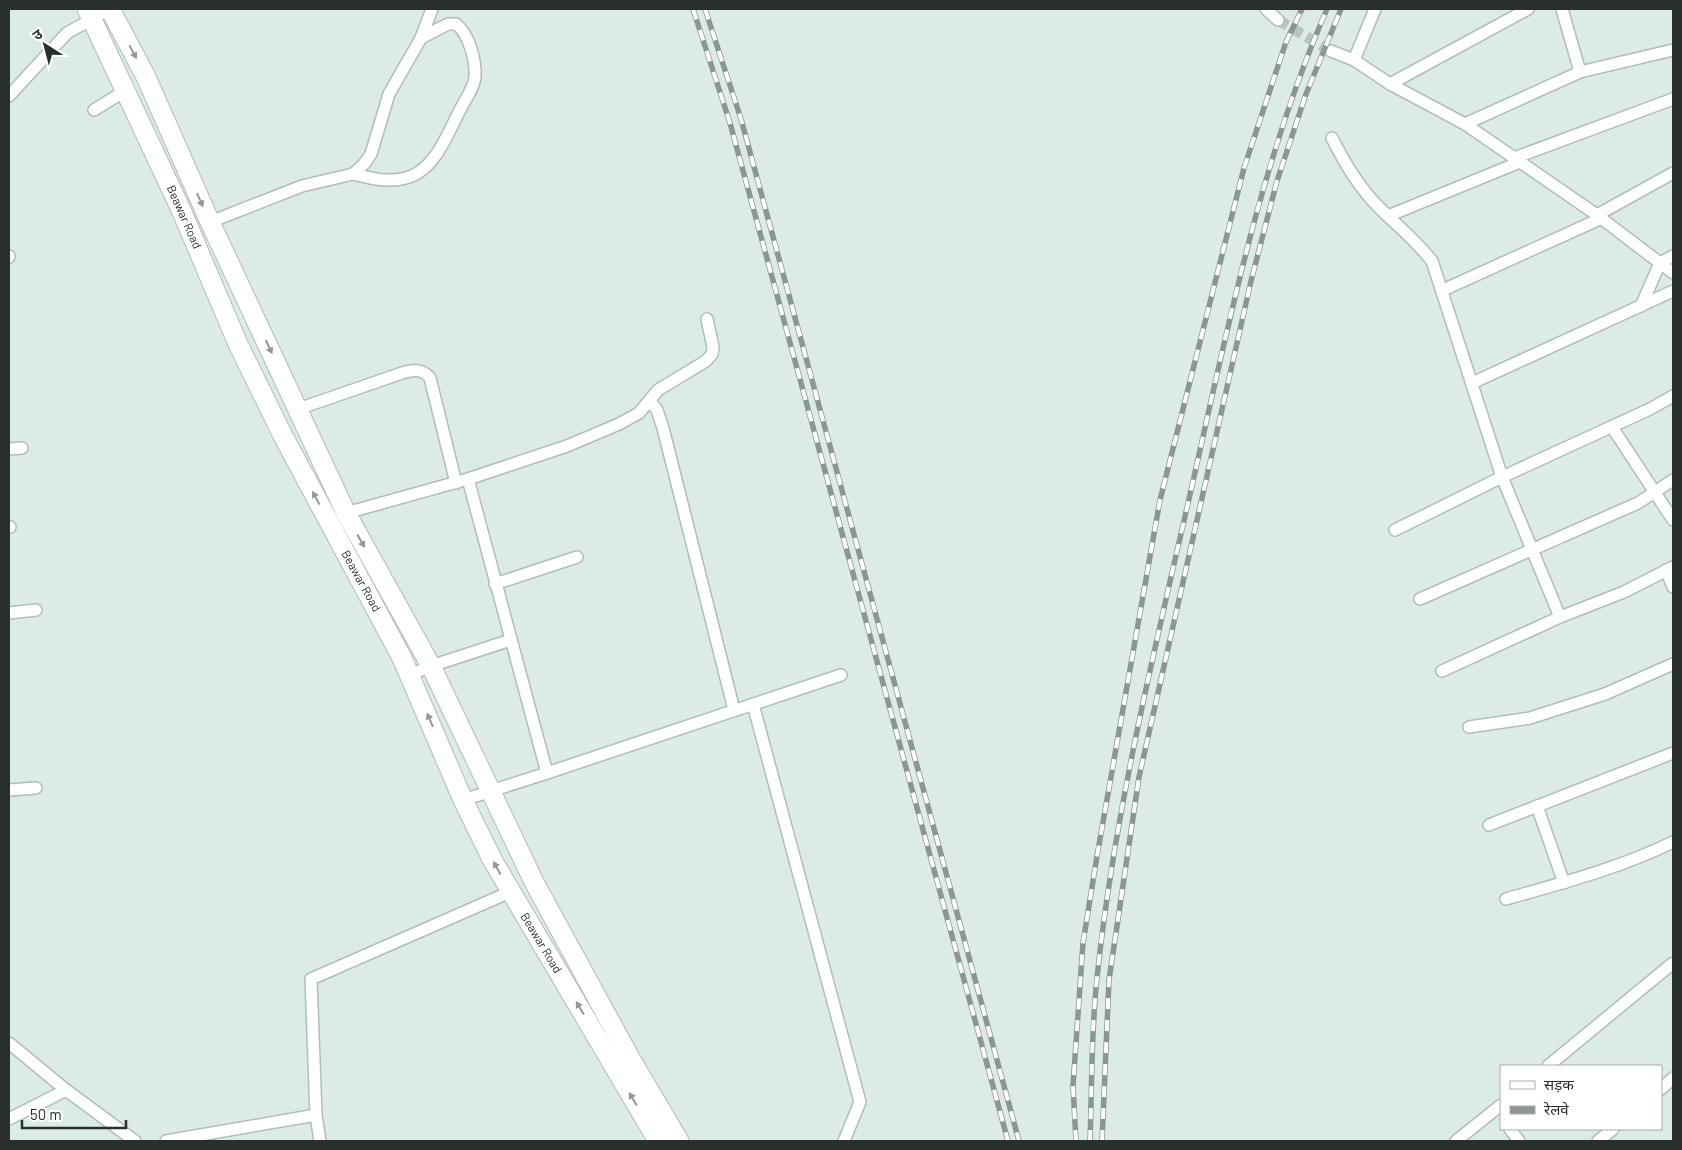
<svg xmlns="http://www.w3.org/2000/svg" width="1682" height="1150" font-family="Barlow,'Noto Sans Devanagari',sans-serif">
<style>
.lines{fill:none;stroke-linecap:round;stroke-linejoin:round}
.minor-tunnel{stroke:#b8c5bf;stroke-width:11;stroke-dasharray:11 5.5;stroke-linecap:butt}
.minor-casing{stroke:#b0beb8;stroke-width:14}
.primary-casing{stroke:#b0beb8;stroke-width:21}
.minor{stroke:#fff;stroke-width:11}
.primary{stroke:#fff;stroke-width:19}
.rail-casing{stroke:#8b9691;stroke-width:5.5}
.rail{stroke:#fff;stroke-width:4;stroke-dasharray:11;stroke-linecap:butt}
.oneway{fill:#949796}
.labels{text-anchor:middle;stroke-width:4;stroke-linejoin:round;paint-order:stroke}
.street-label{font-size:12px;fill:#292f2c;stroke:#fff}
</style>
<rect width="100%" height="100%" fill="#dcebe4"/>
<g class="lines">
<path class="minor-tunnel" d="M 1278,20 L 1331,51"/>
<g class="minor-casing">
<g id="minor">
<path d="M 1266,9 L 1278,20"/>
<path d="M 1375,9 L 1354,60 L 1390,84 L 1465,124 L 1597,215 L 1673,273"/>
<path d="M 1562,9 L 1580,72"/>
<path d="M 1331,51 L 1354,60"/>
<path d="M 1390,84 L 1528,9"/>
<path d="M 9,96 L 67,33 L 110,9"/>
<path d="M 94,110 L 125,91"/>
<path d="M 1465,124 L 1580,72 L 1673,50"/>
<path d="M 1332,138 C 1343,160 1355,181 1372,200 C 1391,221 1414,238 1432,261 L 1502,477 L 1560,617"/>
<path d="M 1514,158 L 1673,99"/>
<path d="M 353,174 C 370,178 388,183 406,178 C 436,170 448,132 461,108 C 466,98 474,88 475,77 C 476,60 469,34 456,24 L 448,24 L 421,38"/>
<path d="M 1597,215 L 1673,173"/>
<path d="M 1388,216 L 1520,162"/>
<path d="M 210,222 L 302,186 L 353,174 L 364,164 L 371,154 L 389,94 L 421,38 L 432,9"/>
<path d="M 9,257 L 9,256"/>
<path d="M 1443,290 L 1602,218"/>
<path d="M 1641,306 L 1660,263 L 1673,256"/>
<path d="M 1472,383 L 1673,291"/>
<path d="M 650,401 L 657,410 L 663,428 L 734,710"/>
<path d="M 298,409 L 402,373 C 413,370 422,368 430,378 L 456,483"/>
<path d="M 1612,427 L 1673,520"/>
<path d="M 9,449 L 22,448"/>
<path d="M 346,513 L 468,479 L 567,446 L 619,424 L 639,413 L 658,390 L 706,361 L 712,354 L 713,347 L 707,319"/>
<path d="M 9,527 L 10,527"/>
<path d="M 1395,530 L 1502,477 L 1650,409 L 1673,396"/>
<path d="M 1666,570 L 1673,587"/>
<path d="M 495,584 L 577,557"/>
<path d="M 1420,599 L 1638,503 L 1673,480"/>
<path d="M 9,613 L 36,610"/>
<path d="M 1442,671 L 1560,617 L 1624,592 L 1673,567"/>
<path d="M 410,675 L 431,666 L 511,640"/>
<path d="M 753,704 L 860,1102 L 844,1141"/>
<path d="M 1469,727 L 1530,718 L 1605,694 L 1673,664"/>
<path d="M 547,773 L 841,675"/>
<path d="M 9,790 L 36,788"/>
<path d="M 463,800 L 547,773 L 468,479"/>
<path d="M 1537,806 L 1564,883"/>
<path d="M 1489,825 L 1673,753"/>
<path d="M 1506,899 C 1562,883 1620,868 1673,842"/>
<path d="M 9,1043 L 66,1090 L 135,1141"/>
<path d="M 1548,1066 L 1673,963"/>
<path d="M 1661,1089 L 1673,1078"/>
<path d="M 9,1119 L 66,1090"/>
<path d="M 1510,1129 L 1519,1141"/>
<path d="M 166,1141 L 316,1115"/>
<path d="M 320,1141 L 316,1115 L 311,979 L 510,892"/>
<path d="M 1456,1141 L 1501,1105"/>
<path d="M 1598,1141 L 1613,1129"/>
</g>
</g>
<g class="primary-casing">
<g id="primary">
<path d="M 87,9 L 182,212 L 238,344 L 282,434 L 402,658 L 463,800 L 493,861 L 658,1141"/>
<path d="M 110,9 L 146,77 L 210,222 L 346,513 L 431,666 L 535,884 L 630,1058 L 679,1141"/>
</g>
</g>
<use href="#minor" class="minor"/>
<use href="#primary" class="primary"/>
<g class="rail-casing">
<g id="rail">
<path d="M 693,9 L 730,123 L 1008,1141"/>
<path d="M 705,9 L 741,119 L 1019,1141"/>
<path d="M 1076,1141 L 1073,1086 L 1083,943 L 1097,856 L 1160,500 L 1244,168 L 1286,42 L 1302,9"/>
<path d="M 1090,1141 C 1092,1087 1091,1032 1097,978 C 1115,805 1158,637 1196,468 C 1231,312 1263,156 1327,9"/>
<path d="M 1102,1141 L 1109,980 L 1139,777 L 1251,281 L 1277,181 L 1306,94 L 1341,9"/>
</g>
</g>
<use href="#rail" class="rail"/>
</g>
<defs><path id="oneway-solid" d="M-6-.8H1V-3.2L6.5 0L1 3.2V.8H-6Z" transform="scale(1.25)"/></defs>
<g class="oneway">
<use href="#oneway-solid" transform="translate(133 52) rotate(62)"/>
<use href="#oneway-solid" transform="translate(200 200) rotate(66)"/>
<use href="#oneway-solid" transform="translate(269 347) rotate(65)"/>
<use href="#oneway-solid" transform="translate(316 498) rotate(-118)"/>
<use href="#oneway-solid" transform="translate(361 541) rotate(61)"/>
<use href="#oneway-solid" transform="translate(430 720) rotate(-113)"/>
<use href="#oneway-solid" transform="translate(497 868) rotate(-119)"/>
<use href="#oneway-solid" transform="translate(580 1008) rotate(-121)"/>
<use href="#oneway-solid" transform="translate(633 1099) rotate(-121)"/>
</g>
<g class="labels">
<g class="street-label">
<text transform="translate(184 217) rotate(66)" y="4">Beawar Road</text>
<text transform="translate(361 581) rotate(61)" y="4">Beawar Road</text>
<text transform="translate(541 943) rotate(59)" y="4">Beawar Road</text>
</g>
</g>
<rect width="1682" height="1150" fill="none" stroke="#292f2c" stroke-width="20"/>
<rect x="1500" y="1065" width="162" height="65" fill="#ffffff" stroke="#a9acab"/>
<rect x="1510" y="1081" width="25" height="8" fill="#ffffff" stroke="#a9acab"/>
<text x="1544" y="1090" font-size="15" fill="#292f2c">सड़क</text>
<rect x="1510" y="1106" width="25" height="8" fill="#8b9691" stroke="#a9acab"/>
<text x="1544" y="1115" font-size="15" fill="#292f2c">रेलवे</text>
<g transform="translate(45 45) rotate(324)" stroke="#ffffff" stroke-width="4" paint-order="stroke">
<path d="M0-4L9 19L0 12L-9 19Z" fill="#292f2c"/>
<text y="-8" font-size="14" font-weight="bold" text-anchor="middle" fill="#292f2c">उ</text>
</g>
<path d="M22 1120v8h104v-8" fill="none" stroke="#292f2c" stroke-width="2.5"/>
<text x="30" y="1120" font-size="15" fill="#292f2c" stroke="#ffffff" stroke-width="4" paint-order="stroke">50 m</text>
</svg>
